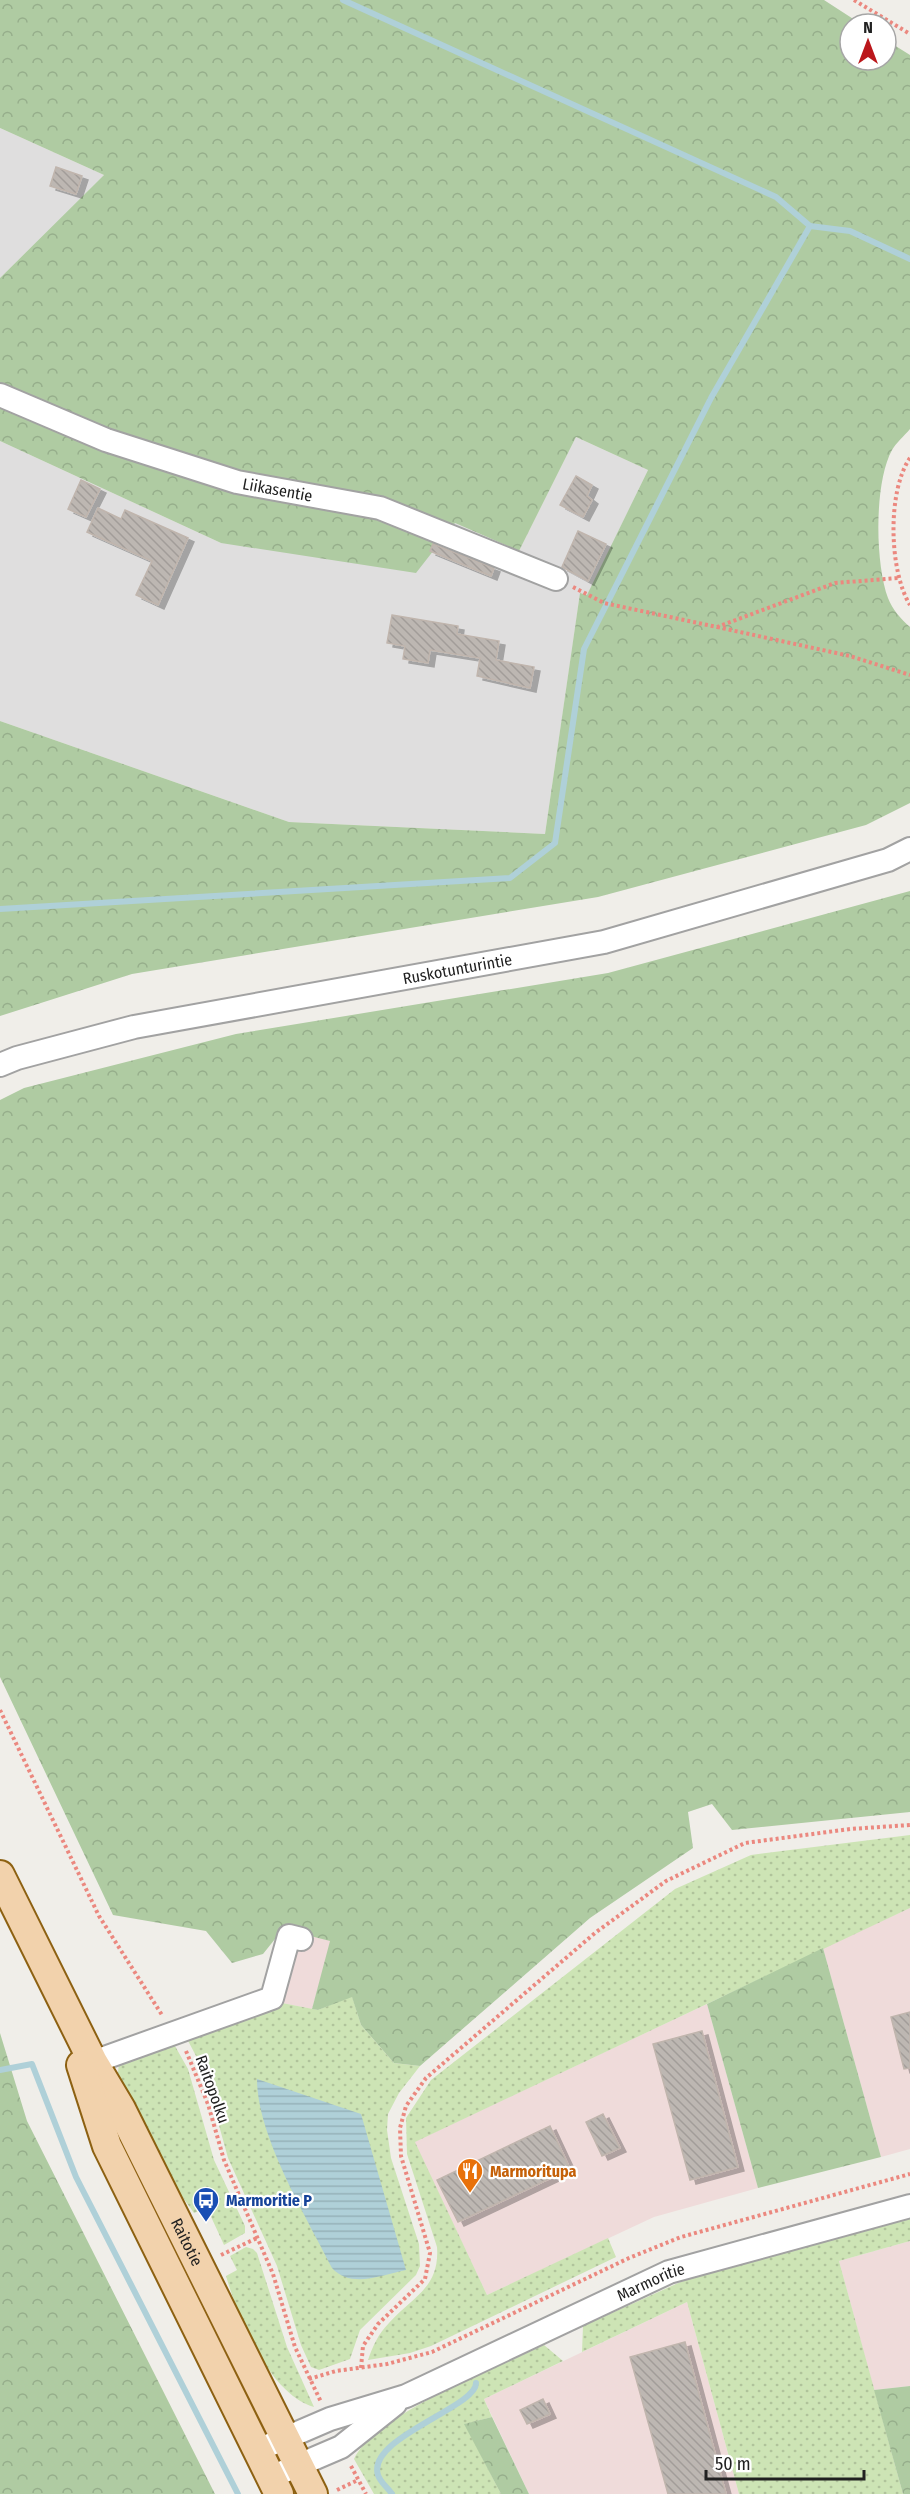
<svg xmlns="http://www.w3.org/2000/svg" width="910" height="2494" font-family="'Fira Sans Condensed',sans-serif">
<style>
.residential{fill:#dfdede}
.commercial{fill:#efdbda}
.grass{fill:url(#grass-dots)}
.forest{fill:url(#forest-crowns)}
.water{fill:url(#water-rules)}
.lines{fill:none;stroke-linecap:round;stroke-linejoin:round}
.stream{stroke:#afd0d8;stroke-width:6}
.building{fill:url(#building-back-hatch);stroke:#c0b5ad;stroke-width:1.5;filter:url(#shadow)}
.minor-casing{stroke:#a2a2a2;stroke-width:26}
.major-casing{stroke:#8d6112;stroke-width:32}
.path{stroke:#eb887f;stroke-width:4;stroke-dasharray:3 3;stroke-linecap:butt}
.minor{stroke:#fff;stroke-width:22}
.major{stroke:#f2d2ac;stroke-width:28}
.labels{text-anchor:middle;stroke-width:4.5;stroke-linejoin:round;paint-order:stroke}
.street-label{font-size:16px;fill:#212121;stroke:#fff}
.food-label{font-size:16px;font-weight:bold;fill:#c56008;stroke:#fff;text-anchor:start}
.transit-label{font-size:16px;font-weight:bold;fill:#164399;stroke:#fff;text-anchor:start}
</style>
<defs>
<pattern id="grass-dots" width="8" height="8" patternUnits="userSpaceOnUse" patternTransform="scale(1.5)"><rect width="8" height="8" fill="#cde4b5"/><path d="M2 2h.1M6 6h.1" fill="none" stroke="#b0c39b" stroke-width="1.8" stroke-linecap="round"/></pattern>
<pattern id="forest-crowns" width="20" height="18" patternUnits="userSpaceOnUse" patternTransform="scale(1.5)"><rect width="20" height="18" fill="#afcba2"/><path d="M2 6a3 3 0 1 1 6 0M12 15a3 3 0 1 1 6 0" fill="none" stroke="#96ae8b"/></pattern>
<pattern id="water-rules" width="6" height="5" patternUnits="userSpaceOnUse" patternTransform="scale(1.5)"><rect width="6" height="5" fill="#afd0d8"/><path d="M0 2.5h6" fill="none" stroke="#96b2b9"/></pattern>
<pattern id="building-back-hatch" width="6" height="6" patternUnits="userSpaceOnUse" patternTransform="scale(1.5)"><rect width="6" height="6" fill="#bdb7b2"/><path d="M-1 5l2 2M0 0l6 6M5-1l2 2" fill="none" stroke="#a29d99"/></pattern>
<filter id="shadow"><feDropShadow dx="6" dy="4" stdDeviation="0" flood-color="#0004"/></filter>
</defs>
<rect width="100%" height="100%" fill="#f0eee9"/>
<g class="residential">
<path d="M 0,128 L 104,175 L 0,278 Z"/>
<path d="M 576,437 L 648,470 L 587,596 L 580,594 L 545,834 L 289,822 L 0,721 L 0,441 L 221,543 L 455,523 L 519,551 Z"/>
</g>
<g class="commercial">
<path d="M 910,1908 L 910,2149 L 881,2157 L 823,1948 Z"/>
<path d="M 303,1933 L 331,1941 L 312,2009 L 277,2002 Z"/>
<path d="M 707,2004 L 758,2188 L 654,2217 L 487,2295 L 414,2142 Z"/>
<path d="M 910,2241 L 910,2386 L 874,2390 L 839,2261 Z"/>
<path d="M 687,2302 L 739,2494 L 529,2494 L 484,2399 Z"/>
</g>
<g class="grass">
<path d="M 910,1835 L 910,1908 L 415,2142 L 487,2295 L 608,2238 L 616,2257 L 431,2346 L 410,2353 L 368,2360 C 373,2346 378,2334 389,2323 C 412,2297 440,2288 437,2247 L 407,2154 L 406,2118 L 431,2080 L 675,1889 L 751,1855 Z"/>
<path d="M 352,1996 L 361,2025 L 394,2063 L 420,2066 L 399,2093 L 388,2114 L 387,2130 L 391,2158 L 419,2244 L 420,2266 L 416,2275 L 360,2330 L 350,2359 L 319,2370 L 311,2367 L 301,2345 L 277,2266 L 228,2158 L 204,2071 L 186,2037 L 277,2002 L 318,2010 Z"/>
<path d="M 171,2039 L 188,2069 L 214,2160 L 245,2226 L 245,2233 L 224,2245 L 207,2208 L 194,2213 L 176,2188 L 118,2073 L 119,2062 Z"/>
<path d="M 910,2216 L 910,2241 L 839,2261 L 903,2494 L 739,2494 L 687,2302 L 582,2352 L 583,2326 L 696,2275 Z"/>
<path d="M 246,2247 L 253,2249 L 257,2253 L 287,2347 L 314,2407 C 269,2394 238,2317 226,2276 L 237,2270 L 230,2256 Z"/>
<path d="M 544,2345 L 563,2361 L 484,2399 L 492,2417 L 465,2424 L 501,2494 L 374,2494 L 354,2459 C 377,2413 497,2368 544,2345 Z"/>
</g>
<g class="forest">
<path d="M 0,0 L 824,0 L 861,24 L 850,24 L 850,60 L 886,60 L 886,40 L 910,55 L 910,429 C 904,436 896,443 892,450 C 874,483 875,563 888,598 C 892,609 901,619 910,627 L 910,803 L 866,825 L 598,897 L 132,974 L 0,1016 L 0,721 L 289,822 L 545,834 L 580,593 L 587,595 L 648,470 L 576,437 L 519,551 L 455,523 L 416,573 L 221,543 L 0,441 L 0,278 L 104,175 L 0,128 Z"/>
<path d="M 910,891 L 910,1812 L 732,1830 L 712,1804 L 688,1812 L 693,1848 L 590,1918 L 420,2066 L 394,2063 L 361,2025 L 352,1997 L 318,2010 L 312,2009 L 330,1941 L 283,1929 L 263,1954 L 232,1963 L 206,1931 L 113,1915 L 0,1677 L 0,1100 L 24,1088 L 236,1034 L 608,973 Z"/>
<path d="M 823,1948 L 881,2157 L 758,2188 L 707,2004 Z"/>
<path d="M 0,2033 L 27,2121 L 215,2494 L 0,2494 Z"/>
<path d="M 910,2386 L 910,2494 L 903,2494 L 874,2390 Z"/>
<path d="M 492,2417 L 529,2494 L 501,2494 L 464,2424 Z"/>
</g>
<path class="water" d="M 257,2079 L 361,2114 L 406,2270 C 381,2275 351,2289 332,2268 C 306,2216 257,2136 257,2079 Z"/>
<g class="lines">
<g class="stream">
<path d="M 343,0 L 776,197 L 810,226"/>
<path d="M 0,909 L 510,878 L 555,843 L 584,649 L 711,398 L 810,226 L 850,231 L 910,259"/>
<path d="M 0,2070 L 32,2064 L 76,2177 L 238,2494"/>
<path d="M 392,2494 C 388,2488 380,2482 378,2475 C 366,2438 477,2407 476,2383"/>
</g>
</g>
<g class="building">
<path d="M 56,167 L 82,176 L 76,194 L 50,186 Z"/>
<path d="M 576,476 L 592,485 L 587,496 L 592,500 L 583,517 L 560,505 Z"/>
<path d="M 81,480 L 100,489 L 86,517 L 68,509 Z"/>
<path d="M 98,508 L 121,519 L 125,510 L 188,538 L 158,605 L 136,595 L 152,561 L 87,532 Z"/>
<path d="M 578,531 L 606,544 L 588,581 L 562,567 Z"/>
<path d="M 433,544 L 494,568 L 491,576 L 430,551 Z"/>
<path d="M 392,615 L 458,626 L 457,634 L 499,641 L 496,660 L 534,667 L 530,688 L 477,676 L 480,658 L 430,650 L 428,663 L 403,659 L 405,646 L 387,643 Z"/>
<path d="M 910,2012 L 910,2068 L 904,2069 L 891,2017 Z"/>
<path d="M 702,2031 L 738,2167 L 690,2180 L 653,2044 Z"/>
<path d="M 603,2114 L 620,2148 L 602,2156 L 586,2122 Z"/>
<path d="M 550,2126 L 570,2169 L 458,2222 L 437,2180 Z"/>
<path d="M 685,2342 L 726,2494 L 668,2494 L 630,2357 Z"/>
<path d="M 543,2399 L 550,2414 L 527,2424 L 520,2410 Z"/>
</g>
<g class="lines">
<g class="minor-casing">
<g id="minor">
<path id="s1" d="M 0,395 L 106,440 L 237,482 L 380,508 L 556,579"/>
<path id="s2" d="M 0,1065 L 17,1058 L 134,1027 L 604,942 L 888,860 L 910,849"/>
<path d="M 82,2066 L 272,1998 L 289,1936 L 301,1939"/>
<path id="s3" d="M 258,2450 L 330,2419 L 406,2396 L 669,2272 L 910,2206"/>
<path d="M 271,2477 L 341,2447 L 395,2404"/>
</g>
</g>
<g class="major-casing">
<g id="major">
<path id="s4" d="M 0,1875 L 93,2062 L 121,2109 L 313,2494"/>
<path d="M 81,2065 L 107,2146 L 279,2494"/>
</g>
</g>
<g class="path">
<path d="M 854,0 L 910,34"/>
<path d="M 910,458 C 887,491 889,571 910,605"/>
<path d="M 573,587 L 604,603 L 717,627 L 835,583 L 899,578"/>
<path d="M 717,627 L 850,656 L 910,675"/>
<path d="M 0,1710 L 99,1916 L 162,2015"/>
<path d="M 186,2051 L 208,2104 L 224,2160 L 273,2274 L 295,2347 L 321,2402"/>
<path d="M 221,2255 L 257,2238"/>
<path d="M 361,2368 L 363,2346 L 378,2324 L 425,2279 L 430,2253 L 401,2156 L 400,2128 L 406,2106 L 426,2078 L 595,1933 L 666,1881 L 745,1843 L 850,1829 L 910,1825"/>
<path d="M 309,2379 L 336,2371 L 387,2364 L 432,2352 L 629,2258 L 681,2237 L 910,2174"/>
<path d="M 351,2466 L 366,2494"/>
<path d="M 337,2490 L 358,2480"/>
</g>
<use href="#minor" class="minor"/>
<use href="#major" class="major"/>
</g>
<defs>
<g id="restaurant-pin" transform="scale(1.35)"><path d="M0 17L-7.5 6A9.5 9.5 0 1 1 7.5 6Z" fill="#e8710a" stroke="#fff"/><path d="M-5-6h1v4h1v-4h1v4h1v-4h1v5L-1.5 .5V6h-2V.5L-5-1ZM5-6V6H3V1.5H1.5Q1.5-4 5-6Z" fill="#fff"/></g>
<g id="bus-pin" transform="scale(1.35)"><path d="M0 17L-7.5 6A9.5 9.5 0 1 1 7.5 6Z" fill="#1a4fb4" stroke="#fff"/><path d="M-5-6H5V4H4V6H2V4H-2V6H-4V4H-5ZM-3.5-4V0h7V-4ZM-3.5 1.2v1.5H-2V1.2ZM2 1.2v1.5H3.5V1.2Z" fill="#fff"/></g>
</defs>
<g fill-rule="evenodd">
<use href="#restaurant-pin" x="470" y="2171"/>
<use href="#bus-pin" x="206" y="2200"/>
</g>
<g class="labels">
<g class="street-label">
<text dy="6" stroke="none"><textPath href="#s1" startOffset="294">Liikasentie</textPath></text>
<text dy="6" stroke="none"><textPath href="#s2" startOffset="468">Ruskotunturintie</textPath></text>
<text transform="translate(213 2089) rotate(70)" y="6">Raitopolku</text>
<text dy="6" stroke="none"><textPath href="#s4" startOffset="412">Raitotie</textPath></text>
<text dy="6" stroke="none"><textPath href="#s3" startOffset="428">Marmoritie</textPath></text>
</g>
<g class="food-label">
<text x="490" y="2177">Marmoritupa</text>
</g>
<g class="transit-label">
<text x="226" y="2206">Marmoritie P</text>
</g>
</g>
<g transform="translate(868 42)"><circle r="28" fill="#ffffff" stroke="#a6a6a6" stroke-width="1.5"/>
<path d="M0-4.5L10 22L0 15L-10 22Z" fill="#bb171b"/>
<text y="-9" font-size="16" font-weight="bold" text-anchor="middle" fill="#212121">N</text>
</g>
<path d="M706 2470v9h158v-9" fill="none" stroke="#212121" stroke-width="3"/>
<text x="715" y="2470" font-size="18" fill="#212121" stroke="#ffffff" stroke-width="4.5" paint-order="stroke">50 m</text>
</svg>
